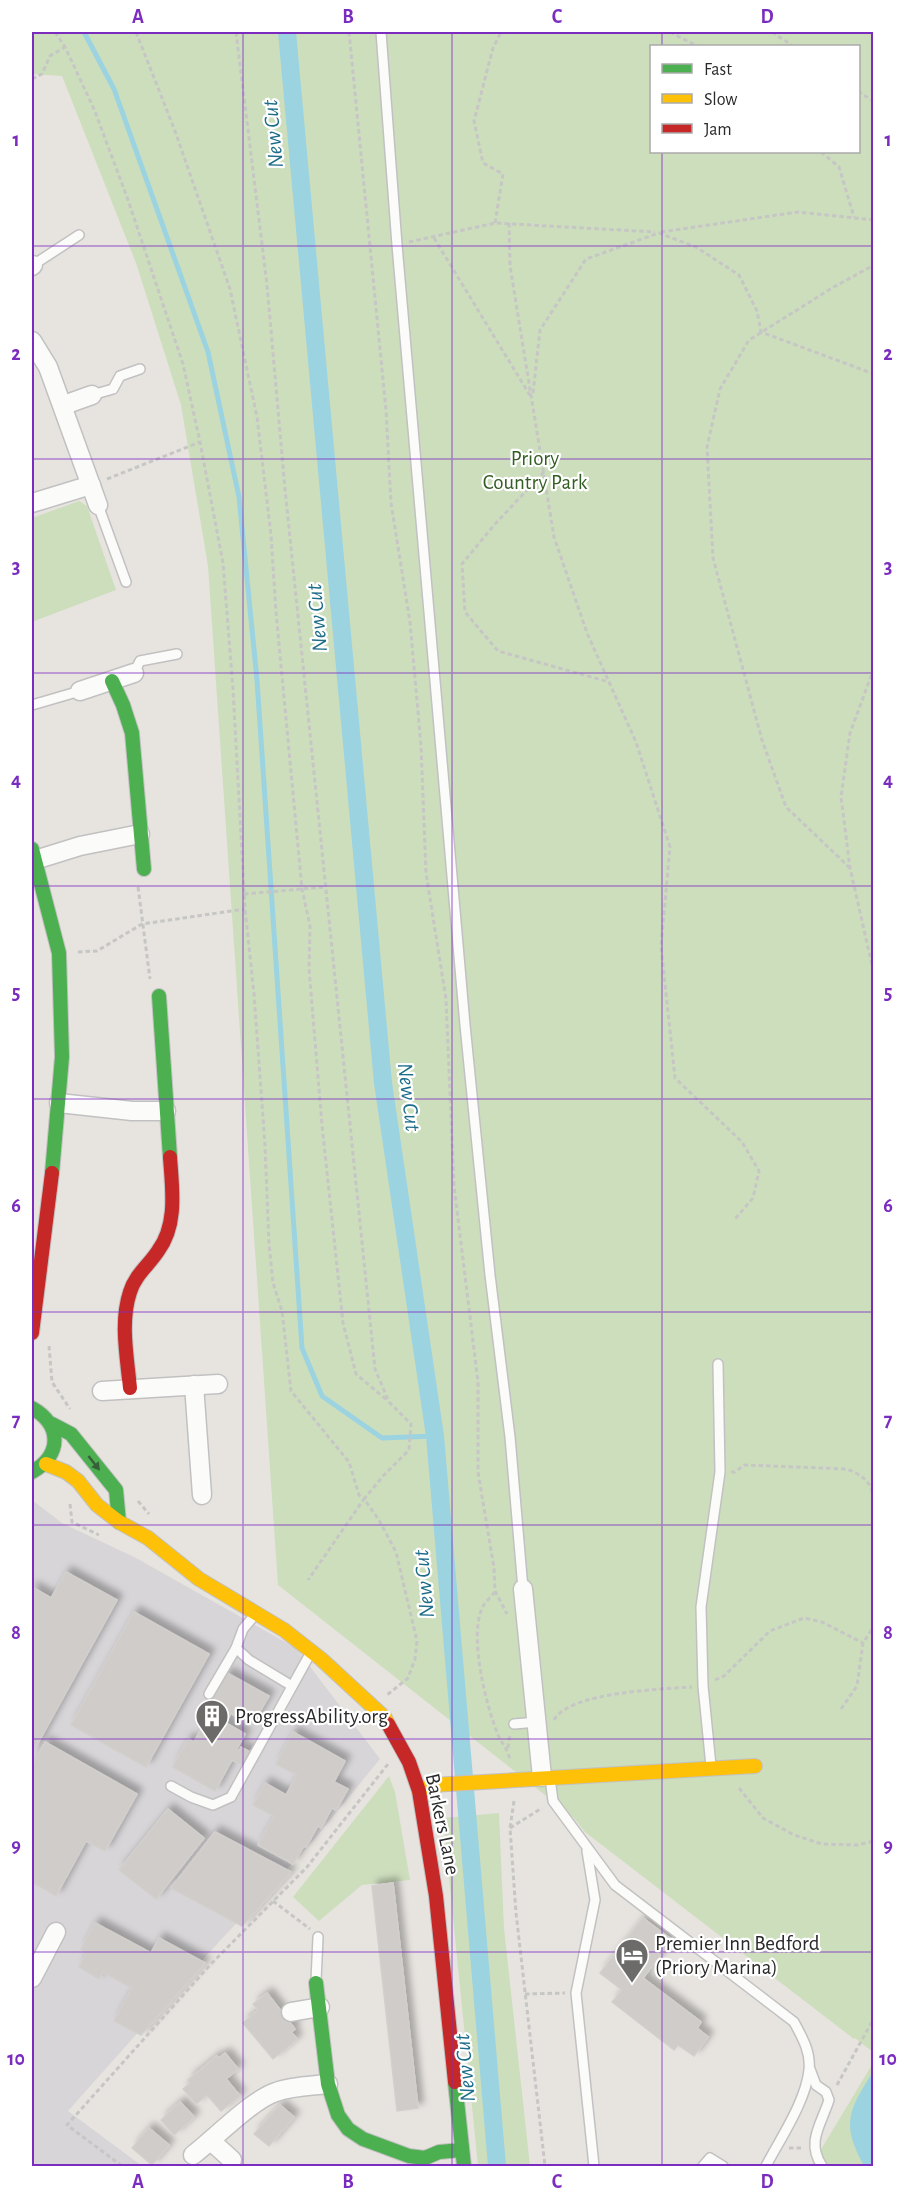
<svg xmlns="http://www.w3.org/2000/svg" width="905" height="2198" font-family="'Alegreya Sans',sans-serif">
<style>
.industrial{fill:#d7d5d7}
.green{fill:#cddebd;fill-rule:evenodd}
.water{fill:#9cd3e0}
.lines{fill:none;stroke-linecap:round;stroke-linejoin:round}
.stream{stroke:#9cd3e0;stroke-width:5}
.canal{stroke:#9cd3e0;stroke-width:18}
.building{fill:#cfccc9;stroke:#d2cfcc;stroke-width:1.5;filter:url(#shadow)}
.lane-casing{stroke:#c2c1c1;stroke-width:12}
.street-casing{stroke:#c2c1c1;stroke-width:21}
.fast-casing{stroke:#c2c1c1;stroke-width:16}
.slow-casing{stroke:#c2c1c1;stroke-width:16}
.jam-casing{stroke:#c2c1c1;stroke-width:16}
.path{stroke:#c6c6c5;stroke-width:3;stroke-dasharray:4.5 3;stroke-linecap:butt}
.lane{stroke:#fbfbfa;stroke-width:9}
.street{stroke:#fbfbfa;stroke-width:18}
.fast{stroke:#4caf50;stroke-width:14}
.slow{stroke:#ffc107;stroke-width:14}
.jam{stroke:#c62828;stroke-width:14}
.oneway{fill:#385f39}
.grid{fill:none;stroke:#7b2cbf;stroke-width:1.5;stroke-opacity:0.55}
.labels{text-anchor:middle;stroke-width:4.5;stroke-linejoin:round;paint-order:stroke}
.park-label{font-size:21px;fill:#335e22;stroke:#fff}
.poi-label{font-size:21px;fill:#2a2a2a;stroke:#fff;text-anchor:start}
.street-label{font-size:21px;fill:#2a2a2a;stroke:#fff}
.water-label{font-size:22px;font-style:italic;fill:#1d6c8a;stroke:#fff}
.neatline{fill:none;stroke:#7b2cbf;stroke-width:2}
.grid-label{font-size:20px;text-anchor:middle;font-weight:bold;fill:#7b2cbf}
</style>
<defs>
<filter id="shadow"><feDropShadow dx="5.5" dy="-5.5" stdDeviation="3" flood-color="#0004"/></filter>
</defs>
<rect width="100%" height="100%" fill="#e7e4e0"/>
<path class="industrial" d="M 32,1500 L 62,1523 L 136,1558 L 296,1648 L 380,1759 L 314,1840 L 217,1944 L 68,2111 L 142,2166 L 32,2166 Z"/>
<g class="green">
<path d="M 32,32 L 873,32 L 873,2052 L 855,2038 L 854,2039 L 585,1832 L 573,1817 L 278,1585 L 208,566 L 181,405 L 136,263 L 62,76 L 32,74 ZM 652,46 L 858,46 L 858,152 L 652,152 Z"/>
<path d="M 79,501 L 87,506 L 116,590 L 32,622 L 32,518 Z"/>
<path d="M 389,1776 L 395,1792 L 410,1880 L 362,1885 L 319,1921 L 293,1897 Z"/>
<path d="M 499,1813 L 504,1928 L 530,2166 L 478,2166 L 443,1818 Z"/>
<path d="M 873,2063 L 873,2166 L 811,2166 Z"/>
</g>
<path class="water" d="M 873,2072 L 873,2166 L 864,2166 C 841,2124 848,2111 873,2072 Z"/>
<g class="lines">
<path class="stream" d="M 84,32 L 114,89 L 208,352 L 239,497 L 257,680 L 302,1348 L 322,1396 L 382,1438 L 435,1436"/>
<path class="canal" d="M 287,32 L 383,1083 L 435,1436 L 497,2166"/>
</g>
<g class="building">
<path d="M 66,1572 L 117,1600 L 32,1754 L 32,1587 L 51,1598 Z"/>
<path d="M 134,1612 L 209,1654 L 146,1767 L 71,1725 Z"/>
<path d="M 227,1673 L 269,1696 L 252,1725 L 210,1702 Z"/>
<path d="M 214,1704 L 231,1713 L 226,1723 L 245,1734 L 237,1749 L 239,1751 L 241,1747 L 252,1753 L 245,1766 L 232,1760 L 215,1791 L 173,1767 L 188,1739 L 194,1742 Z"/>
<path d="M 293,1732 L 345,1761 L 334,1782 L 348,1789 L 336,1810 L 332,1808 L 321,1828 L 318,1826 L 306,1847 L 304,1846 L 293,1864 L 258,1845 L 274,1816 L 253,1805 L 265,1783 L 286,1795 L 297,1775 L 276,1764 Z"/>
<path d="M 45,1742 L 137,1794 L 105,1851 L 86,1841 L 56,1896 L 32,1882 L 32,1767 Z"/>
<path d="M 168,1809 L 204,1838 L 156,1899 L 119,1870 Z"/>
<path d="M 215,1832 L 291,1872 L 242,1926 L 171,1888 Z"/>
<path d="M 393,1883 L 418,2108 L 397,2111 L 372,1886 Z"/>
<path d="M 643,1918 L 672,1940 L 643,1978 L 701,2022 L 697,2028 L 708,2037 L 694,2056 L 678,2045 L 674,2050 L 612,2002 L 622,1990 L 600,1973 Z"/>
<path d="M 95,1923 L 151,1953 L 159,1938 L 205,1963 L 141,2035 L 114,2021 L 132,1988 L 103,1972 L 99,1979 L 79,1967 L 87,1953 L 81,1949 Z"/>
<path d="M 267,1993 L 295,2029 L 291,2032 L 297,2039 L 273,2059 L 243,2023 L 258,2010 L 253,2004 Z"/>
<path d="M 225,2053 L 238,2069 L 226,2079 L 240,2096 L 221,2111 L 207,2095 L 196,2104 L 183,2089 L 190,2083 L 188,2080 L 217,2056 L 219,2058 Z"/>
<path d="M 180,2102 L 194,2117 L 174,2135 L 161,2120 Z"/>
<path d="M 280,2105 L 294,2117 L 269,2146 L 254,2134 Z"/>
<path d="M 149,2128 L 169,2145 L 152,2165 L 132,2148 Z"/>
</g>
<g class="lines">
<g class="lane-casing">
<g id="lane">
<path d="M 381,32 L 397,245 L 465,1025 L 490,1275 L 510,1437 L 523,1589"/>
<path d="M 33,265 L 79,235"/>
<path d="M 92,395 L 113,389 L 120,376 L 140,369"/>
<path d="M 98,505 L 126,582"/>
<path d="M 134,673 L 140,661 L 177,654"/>
<path d="M 32,705 L 80,691"/>
<path d="M 254,1616 L 243,1629 L 236,1648 L 249,1660 L 292,1686"/>
<path d="M 209,1694 L 236,1648"/>
<path d="M 514,1724 L 537,1722"/>
<path d="M 711,1766 L 703,1686 L 701,1607 L 720,1472 L 718,1364"/>
<path d="M 550,1778 L 553,1801 L 615,1885 L 794,2022 C 802,2037 811,2052 809,2070 C 806,2101 780,2139 766,2166"/>
<path d="M 171,1786 L 191,1797 L 213,1805 L 231,1797 L 310,1654"/>
<path d="M 587,1851 L 595,1900 L 576,1993 L 594,2166"/>
<path d="M 316,1981 L 318,1937"/>
<path d="M 810,2069 L 816,2085 L 826,2092 L 829,2100 C 821,2125 806,2142 822,2166"/>
<path d="M 703,2166 L 710,2158 L 723,2166"/>
</g>
</g>
<g class="street-casing">
<g id="street">
<path d="M 32,266 L 33,265"/>
<path d="M 32,341 L 48,367 L 98,505"/>
<path d="M 64,405 L 92,395"/>
<path d="M 32,503 L 91,485"/>
<path d="M 80,691 L 134,673"/>
<path d="M 35,860 L 80,846 L 140,834"/>
<path d="M 59,1103 L 132,1111 L 166,1111"/>
<path d="M 194,1385 L 202,1495"/>
<path d="M 102,1391 L 218,1384"/>
<path d="M 523,1589 L 542,1777"/>
<path d="M 32,1978 L 56,1932"/>
<path d="M 291,2012 L 320,2007"/>
<path d="M 211,2141 L 232,2160"/>
<path d="M 193,2155 C 214,2139 253,2099 276,2092 C 292,2086 310,2086 328,2084"/>
</g>
</g>
<g class="fast-casing">
<g id="fast">
<path d="M 112,681 L 123,705 L 132,733 L 144,869"/>
<path d="M 32,849 L 59,953 L 62,1057 L 52,1173"/>
<path d="M 159,996 L 170,1157"/>
<path d="M 32,1408 C 62,1425 62,1455 32,1472"/>
<path d="M 52,1424 L 71,1434 L 116,1490 L 119,1522"/>
<path d="M 316,1983 L 328,2084 L 338,2115 L 348,2129 L 363,2139 L 409,2156 L 425,2158 L 439,2152 L 462,2150"/>
<path d="M 455,2082 L 464,2166"/>
</g>
</g>
<g class="slow-casing">
<g id="slow">
<path d="M 46,1464 L 66,1472 L 78,1481 L 97,1505 L 119,1522 L 148,1538 L 199,1579 L 284,1630 L 321,1659 L 385,1718 L 388,1724"/>
<path d="M 419,1791 L 432,1785 L 755,1766"/>
</g>
</g>
<g class="jam-casing">
<g id="jam">
<path d="M 32,1333 L 52,1173"/>
<path d="M 130,1388 C 127,1357 120,1322 130,1292 C 135,1275 149,1265 158,1251 C 178,1224 172,1188 170,1157"/>
<path d="M 388,1724 L 409,1762 L 419,1791 L 436,1896 L 455,2082"/>
</g>
</g>
<g class="path">
<path d="M 55,32 L 65,47 L 94,109 L 127,197 L 183,364 L 200,442 L 223,563 L 233,689 L 245,909 L 254,994 L 265,1145 L 269,1244 L 273,1283 L 282,1311 L 291,1391 L 349,1462 L 359,1495 L 364,1499 L 308,1580"/>
<path d="M 136,32 L 175,131 L 230,289 L 257,417 L 271,535 L 276,612 L 302,889 L 310,926 L 309,969 L 322,1125 L 343,1323 L 356,1374 L 388,1401"/>
<path d="M 236,32 L 267,285 L 285,489 L 375,1369 L 389,1402 L 411,1424 L 409,1450 L 384,1475 L 364,1499 L 379,1520 L 396,1552 L 417,1641 L 415,1659 L 408,1678 L 387,1695"/>
<path d="M 349,32 L 386,410 L 391,503 L 410,622 L 421,746 L 426,873 L 446,999 L 454,1186 L 478,1382 L 478,1472 L 494,1568 L 495,1591 L 507,1614"/>
<path d="M 670,32 L 697,46"/>
<path d="M 772,32 L 793,46"/>
<path d="M 32,79 L 42,74 L 50,56 L 65,47"/>
<path d="M 858,91 L 874,102"/>
<path d="M 821,152 L 839,167 L 854,217"/>
<path d="M 495,223 L 503,174 L 483,163 L 474,121 L 493,48 L 501,32"/>
<path d="M 509,223 L 510,266 L 554,537 L 587,633 L 636,742 L 670,847 L 661,946 L 675,1078 L 742,1142 L 759,1171 L 753,1198 L 735,1219"/>
<path d="M 661,232 L 798,212 L 874,220"/>
<path d="M 434,238 L 531,397"/>
<path d="M 409,242 L 495,223 L 655,232"/>
<path d="M 533,393 L 540,330 L 586,259 L 659,233 L 696,247 L 739,275 L 757,311 L 761,332 L 874,374"/>
<path d="M 544,472 L 495,524 L 462,564 L 465,612 L 498,651 L 609,682"/>
<path d="M 107,479 L 200,442"/>
<path d="M 874,668 L 850,733 L 841,797 L 850,868 L 874,974"/>
<path d="M 850,868 L 786,807 L 762,740 L 713,558 L 707,447 L 720,389 L 749,340 L 832,288 L 874,265"/>
<path d="M 138,887 L 150,979"/>
<path d="M 244,894 L 325,887"/>
<path d="M 78,952 L 97,951 L 142,924 L 245,909"/>
<path d="M 49,1346 L 52,1382 L 70,1409"/>
<path d="M 731,1472 L 735,1472 L 744,1465 L 847,1469 C 864,1476 872,1482 874,1501"/>
<path d="M 138,1501 L 149,1514"/>
<path d="M 70,1504 L 72,1522 L 99,1535"/>
<path d="M 495,1592 C 490,1598 483,1604 481,1611 C 470,1641 486,1705 498,1735 C 502,1744 508,1749 510,1760"/>
<path d="M 715,1680 L 724,1676 L 770,1631 L 804,1618 L 822,1622 L 863,1643"/>
<path d="M 841,1709 L 857,1686 L 863,1643 L 874,1626"/>
<path d="M 554,1720 C 569,1692 662,1689 692,1687"/>
<path d="M 508,1748 L 510,1734"/>
<path d="M 739,1788 L 763,1818 L 794,1835 L 822,1844 L 857,1845 L 874,1841"/>
<path d="M 514,1801 L 510,1828 L 516,1913 L 545,2166"/>
<path d="M 510,1828 L 542,1808"/>
<path d="M 273,1901 L 310,1929"/>
<path d="M 525,1994 L 565,1993"/>
<path d="M 837,2085 L 874,2018"/>
<path d="M 789,2148 L 804,2148"/>
<path d="M 122,2166 L 67,2125 L 210,1965 L 307,1867 L 388,1764"/>
</g>
<use href="#lane" class="lane"/>
<use href="#street" class="street"/>
<use href="#fast" class="fast"/>
<use href="#slow" class="slow"/>
<use href="#jam" class="jam"/>
</g>
<defs><path id="oneway-solid" d="M-6-.8H1V-3.2L6.5 0L1 3.2V.8H-6Z" transform="scale(1.5)"/></defs>
<use class="oneway" href="#oneway-solid" transform="translate(94 1463) rotate(52)"/>
<path class="grid" d="M 243,32 L 243,2166M 452,32 L 452,2166M 662,32 L 662,46M 662,152 L 662,2166M 32,246 L 874,246M 32,459 L 874,459M 32,673 L 874,673M 32,886 L 874,886M 32,1099 L 874,1099M 32,1312 L 874,1312M 32,1525 L 874,1525M 32,1739 L 874,1739M 32,1952 L 874,1952"/>
<defs>
<g id="building-pin" transform="scale(1.725)"><path d="M0 17L-7.5 6A9.5 9.5 0 1 1 7.5 6Z" fill="#6c6b6a" stroke="#fff"/><path d="M-4-6H4V6H1V3H-1V6H-4ZM-2.5-4.3h1.7v1.8h-1.7ZM.8-4.3h1.7v1.8H.8ZM-2.5-1h1.7V.8h-1.7ZM.8-1h1.7V.8H.8Z" fill="#fff"/></g>
<g id="hotel-pin" transform="scale(1.725)"><path d="M0 17L-7.5 6A9.5 9.5 0 1 1 7.5 6Z" fill="#6c6b6a" stroke="#fff"/><path d="M-6-4.5h1.5V1H6V5H4.5V3h-9V5H-6ZM-4 0a1.8 1.8 0 1 1 3.6 0ZM.5 0V-2.5h3Q6-2.5 6 0Z" fill="#fff"/></g>
</defs>
<g fill-rule="evenodd">
<use href="#building-pin" x="212" y="1716"/>
<use href="#hotel-pin" x="632" y="1955"/>
</g>
<g class="labels">
<g class="park-label">
<text x="535" y="465">Priory<tspan x="535" dy="24">Country Park</tspan></text>
</g>
<g class="poi-label">
<text x="235" y="1723">ProgressAbility.org</text>
<text x="655" y="1950">Premier Inn Bedford<tspan x="655" dy="24">(Priory Marina)</tspan></text>
</g>
<g class="street-label">
<text transform="translate(443 1824) rotate(78)" y="7">Barkers Lane</text>
</g>
<g class="water-label">
<text transform="translate(272 134) rotate(-95)" y="8">New Cut</text>
<text transform="translate(316 618) rotate(-95)" y="8">New Cut</text>
<text transform="translate(410 1097) rotate(83)" y="8">New Cut</text>
<text transform="translate(423 1584) rotate(-95)" y="8">New Cut</text>
<text transform="translate(464 2068) rotate(-95)" y="8">New Cut</text>
</g>
</g>
<rect width="905" height="2198" fill="none" stroke="#ffffff" stroke-width="66"/>
<rect x="650" y="45" width="210" height="108" fill="#ffffff" stroke="#aaaaaa" stroke-width="1.5"/>
<rect x="662" y="64" width="30" height="9" fill="#4caf50" stroke="#aaaaaa" stroke-width="1.5"/>
<text x="704" y="75" font-size="18" fill="#2a2a2a">Fast</text>
<rect x="662" y="94" width="30" height="9" fill="#ffc107" stroke="#aaaaaa" stroke-width="1.5"/>
<text x="704" y="105" font-size="18" fill="#2a2a2a">Slow</text>
<rect x="662" y="124" width="30" height="9" fill="#c62828" stroke="#aaaaaa" stroke-width="1.5"/>
<text x="704" y="135" font-size="18" fill="#2a2a2a">Jam</text>
<rect x="33" y="33" width="839" height="2132" class="neatline"/>
<g class="grid-label">
<text x="138" y="23">A</text>
<text x="348" y="23">B</text>
<text x="557" y="23">C</text>
<text x="767" y="23">D</text>
<text x="16" y="146">1</text>
<text x="888" y="146">1</text>
<text x="16" y="360">2</text>
<text x="888" y="360">2</text>
<text x="16" y="573">3</text>
<text x="888" y="573">3</text>
<text x="16" y="786">4</text>
<text x="888" y="786">4</text>
<text x="16" y="999">5</text>
<text x="888" y="999">5</text>
<text x="16" y="1212">6</text>
<text x="888" y="1212">6</text>
<text x="16" y="1426">7</text>
<text x="888" y="1426">7</text>
<text x="16" y="1639">8</text>
<text x="888" y="1639">8</text>
<text x="16" y="1852">9</text>
<text x="888" y="1852">9</text>
<text x="16" y="2065">10</text>
<text x="888" y="2065">10</text>
<text x="138" y="2188">A</text>
<text x="348" y="2188">B</text>
<text x="557" y="2188">C</text>
<text x="767" y="2188">D</text>
</g>
</svg>
